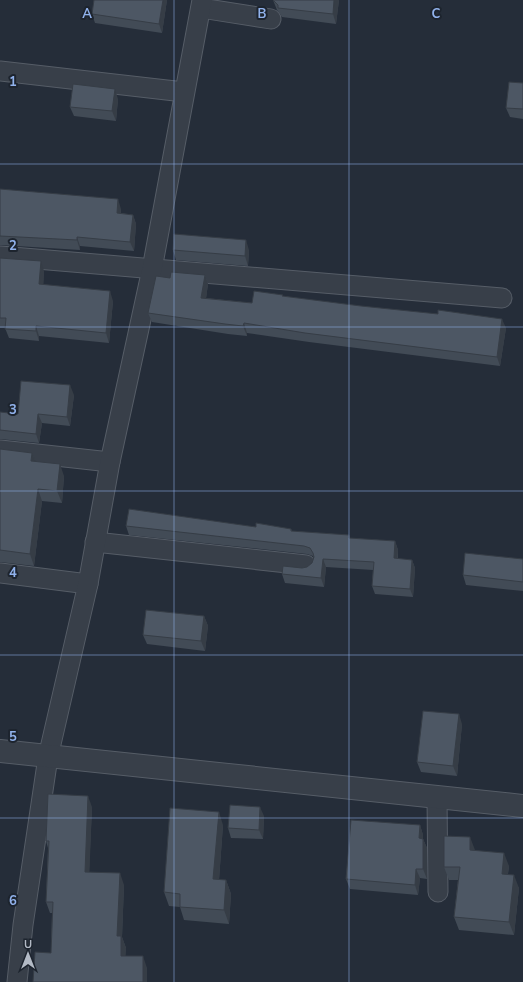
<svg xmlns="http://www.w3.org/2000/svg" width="523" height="982" font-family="'Nunito Sans',sans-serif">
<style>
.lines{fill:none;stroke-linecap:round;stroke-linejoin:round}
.minor-casing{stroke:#565d67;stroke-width:21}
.tertiary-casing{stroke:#565d67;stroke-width:24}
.minor{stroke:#383f49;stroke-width:19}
.tertiary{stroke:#383f49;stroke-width:22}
.wall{fill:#424b56}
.shaded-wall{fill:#363d46}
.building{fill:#4d5764;stroke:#363d46}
.grid{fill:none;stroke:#91b2ec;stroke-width:1;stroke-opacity:0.55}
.grid-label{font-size:13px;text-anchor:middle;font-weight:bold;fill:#91b2ec;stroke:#1d242e;stroke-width:4;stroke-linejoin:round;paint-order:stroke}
</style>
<rect width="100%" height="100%" fill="#252d39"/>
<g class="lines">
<g class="minor-casing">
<g id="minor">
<path d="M 201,8 L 271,19"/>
<path d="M 0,71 L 184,92"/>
<path d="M 0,256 L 502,298"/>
<path d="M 0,450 L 110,462"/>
<path d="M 95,542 L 306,565"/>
<path d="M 0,573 L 88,584"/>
<path d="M 437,798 L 438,892"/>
<path d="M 17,982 L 23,925 L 48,757 L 88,584 L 110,462 L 152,269 L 202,0"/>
</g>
</g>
<g class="tertiary-casing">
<path id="tertiary" d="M 0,751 L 523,806"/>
</g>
<use href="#minor" class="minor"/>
<use href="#tertiary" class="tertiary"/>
</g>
<g class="wall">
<path d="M 94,0 L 167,0 L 162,33 L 95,23 L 92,14 Z"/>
<path d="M 273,0 L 339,0 L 336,24 L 282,17 L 280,14 L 277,10 Z"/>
<path d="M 523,83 L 523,119 L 510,117 L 506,108 Z"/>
<path d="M 118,99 L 116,121 L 74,116 L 70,107 Z"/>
<path d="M 0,189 L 121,209 L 121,213 L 133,215 L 136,224 L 134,251 L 80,246 L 80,250 L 0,245 Z"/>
<path d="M 173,250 L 249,250 L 248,266 L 176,260 Z"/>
<path d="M 0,258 L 44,271 L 43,285 L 113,301 L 109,343 L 39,336 L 39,341 L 9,338 L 5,328 L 0,328 Z"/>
<path d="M 205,275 L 208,284 L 206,298 L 252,303 L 283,296 L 506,328 L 500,366 L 309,342 L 247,333 L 247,336 L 228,334 L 152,322 L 148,313 L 170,278 Z"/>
<path d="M 74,395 L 70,426 L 42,423 L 39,443 L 0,439 L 0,412 L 18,414 Z"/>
<path d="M 0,449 L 32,453 L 35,461 L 64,476 L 62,503 L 42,501 L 34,566 L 0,562 Z"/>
<path d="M 126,526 L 291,529 L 292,531 L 349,535 L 350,538 L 395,541 L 398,550 L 398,559 L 412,560 L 415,568 L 413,597 L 375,594 L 372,586 L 373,570 L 326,567 L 324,587 L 285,583 L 282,574 L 302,568 L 307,567 L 312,563 L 314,558 L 313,556 L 307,554 L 129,535 Z"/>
<path d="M 523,559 L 523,591 L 466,585 L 463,575 Z"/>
<path d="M 204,616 L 208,626 L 205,651 L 147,644 L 143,635 Z"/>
<path d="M 462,724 L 457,776 L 421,772 L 417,762 Z"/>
<path d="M 92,807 L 89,872 L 124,885 L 122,937 L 126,948 L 125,956 L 147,968 L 147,982 L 33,982 L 51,953 L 52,913 L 50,913 L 46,902 L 48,848 L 46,841 Z"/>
<path d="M 264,816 L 263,839 L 231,838 L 228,828 Z"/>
<path d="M 223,825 L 219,880 L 226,880 L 231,894 L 229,924 L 184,920 L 180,907 L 169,906 L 164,892 Z"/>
<path d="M 420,825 L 423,835 L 423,839 L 427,848 L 427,879 L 420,878 L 418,895 L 350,889 L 346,879 Z"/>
<path d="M 475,850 L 509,866 L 508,874 L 519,888 L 514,935 L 459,930 L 454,917 L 458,880 L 449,880 L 444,867 Z"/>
</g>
<g class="shaded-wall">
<path d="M 163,0 L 167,0 L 162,33 L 159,24 Z"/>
<path d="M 334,0 L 339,0 L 336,24 L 333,14 Z"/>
<path d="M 115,89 L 118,99 L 116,121 L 112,111 Z"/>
<path d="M 118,199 L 121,209 L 120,223 L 117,213 Z"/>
<path d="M 133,215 L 136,224 L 134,251 L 130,242 Z"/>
<path d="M 77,237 L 80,246 L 80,250 L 77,240 Z"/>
<path d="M 246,240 L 249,250 L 248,266 L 245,256 Z"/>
<path d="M 41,261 L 44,271 L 43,294 L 39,284 Z"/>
<path d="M 205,275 L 208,284 L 205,307 L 201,298 Z"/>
<path d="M 110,291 L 113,301 L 109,343 L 106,333 Z"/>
<path d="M 502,319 L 506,328 L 500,366 L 497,357 Z"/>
<path d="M 244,323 L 247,333 L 247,336 L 243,326 Z"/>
<path d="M 36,326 L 39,336 L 39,341 L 36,331 Z"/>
<path d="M 70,385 L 74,395 L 70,426 L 67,417 Z"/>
<path d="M 38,414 L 42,423 L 39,443 L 36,434 Z"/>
<path d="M 32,453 L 37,465 L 31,461 Z"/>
<path d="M 60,464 L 64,476 L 62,503 L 57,491 Z"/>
<path d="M 38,489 L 42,501 L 34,566 L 30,554 Z"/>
<path d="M 395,541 L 398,550 L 397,567 L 394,558 Z"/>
<path d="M 323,559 L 326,567 L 324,587 L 321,578 Z"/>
<path d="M 412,560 L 415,568 L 413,597 L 410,589 Z"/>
<path d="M 204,616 L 208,626 L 205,651 L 201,641 Z"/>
<path d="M 459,714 L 462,724 L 457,776 L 453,766 Z"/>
<path d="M 88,796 L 92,807 L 89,883 L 85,872 Z"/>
<path d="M 260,807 L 264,816 L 263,839 L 259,830 Z"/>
<path d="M 219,812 L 223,825 L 218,893 L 213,879 Z"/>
<path d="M 420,825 L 423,835 L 423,839 L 427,848 L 427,879 L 423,869 L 419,838 Z"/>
<path d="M 470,837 L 475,850 L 470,850 Z"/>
<path d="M 504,853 L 509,866 L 506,886 L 502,874 Z"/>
<path d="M 416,869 L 420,878 L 418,895 L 415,885 Z"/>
<path d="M 120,873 L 124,885 L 122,937 L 126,948 L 125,967 L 121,956 L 117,936 Z"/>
<path d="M 514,875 L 519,888 L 514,935 L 509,922 Z"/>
<path d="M 226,880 L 231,894 L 229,924 L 224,910 Z"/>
<path d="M 143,956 L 147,968 L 147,982 L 143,982 Z"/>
</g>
<g class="building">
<path d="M 94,0 L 163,0 L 159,24 L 92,14 Z"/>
<path d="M 273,0 L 334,0 L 333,14 L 278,8 L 278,5 Z"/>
<path d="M 509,82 L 523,83 L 523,109 L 506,108 Z"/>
<path d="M 73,84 L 115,89 L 112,111 L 70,107 Z"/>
<path d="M 0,189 L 118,199 L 117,213 L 133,215 L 130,242 L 77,237 L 77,240 L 0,236 Z"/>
<path d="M 174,234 L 246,240 L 245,256 L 173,250 Z"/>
<path d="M 0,258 L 41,261 L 39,284 L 110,291 L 106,333 L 36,326 L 36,331 L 5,329 L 6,318 L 0,318 Z"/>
<path d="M 171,272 L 205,275 L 201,298 L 252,303 L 254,291 L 283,295 L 282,296 L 361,306 L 438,314 L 438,310 L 502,319 L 497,357 L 305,333 L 244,323 L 243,326 L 225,324 L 148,313 L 156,276 L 170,278 Z"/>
<path d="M 21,381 L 70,385 L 67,417 L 38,414 L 36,434 L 0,430 L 0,412 L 18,414 Z"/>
<path d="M 0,449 L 32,453 L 31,461 L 60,464 L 57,491 L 38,489 L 30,554 L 0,550 Z"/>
<path d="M 129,509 L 256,527 L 256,523 L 291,529 L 291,531 L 349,535 L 349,538 L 395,541 L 394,558 L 412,560 L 410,589 L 372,586 L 374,562 L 323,559 L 321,578 L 282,574 L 283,566 L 302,568 L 307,567 L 312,563 L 314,557 L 313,553 L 310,548 L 304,546 L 126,526 Z"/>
<path d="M 465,553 L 523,559 L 523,582 L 463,575 Z"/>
<path d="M 146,610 L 204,616 L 201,641 L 143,635 Z"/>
<path d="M 423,711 L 459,714 L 453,766 L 417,762 Z"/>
<path d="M 48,794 L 88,796 L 85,872 L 120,873 L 117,936 L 121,936 L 121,956 L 143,956 L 143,982 L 33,982 L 35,952 L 51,953 L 53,902 L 46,902 L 49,841 L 46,841 Z"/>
<path d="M 230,805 L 260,807 L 259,830 L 228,828 Z"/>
<path d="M 170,808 L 219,812 L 213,879 L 226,880 L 224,910 L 180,907 L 180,894 L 164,892 Z"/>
<path d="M 351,820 L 420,825 L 419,838 L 423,839 L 423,869 L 416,869 L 415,885 L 346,879 Z"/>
<path d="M 444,836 L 470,837 L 470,850 L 504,853 L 502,874 L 514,875 L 509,922 L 454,917 L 460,867 L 444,867 Z"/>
</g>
<path class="grid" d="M 174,0 L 174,982M 349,0 L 349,982M 0,164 L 523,164M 0,327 L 523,327M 0,491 L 523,491M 0,655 L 523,655M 0,818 L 523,818"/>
<g class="grid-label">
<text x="87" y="18">A</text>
<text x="262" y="18">B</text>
<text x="436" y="18">C</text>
<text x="13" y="86">1</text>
<text x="13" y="250">2</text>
<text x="13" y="414">3</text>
<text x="13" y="577">4</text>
<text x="13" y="741">5</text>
<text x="13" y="905">6</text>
</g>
<g transform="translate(28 954)" stroke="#1d242e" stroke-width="3" paint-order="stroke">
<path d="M0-3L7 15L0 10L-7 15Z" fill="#b3bac5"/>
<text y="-6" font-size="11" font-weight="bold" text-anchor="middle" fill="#b3bac5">U</text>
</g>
</svg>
